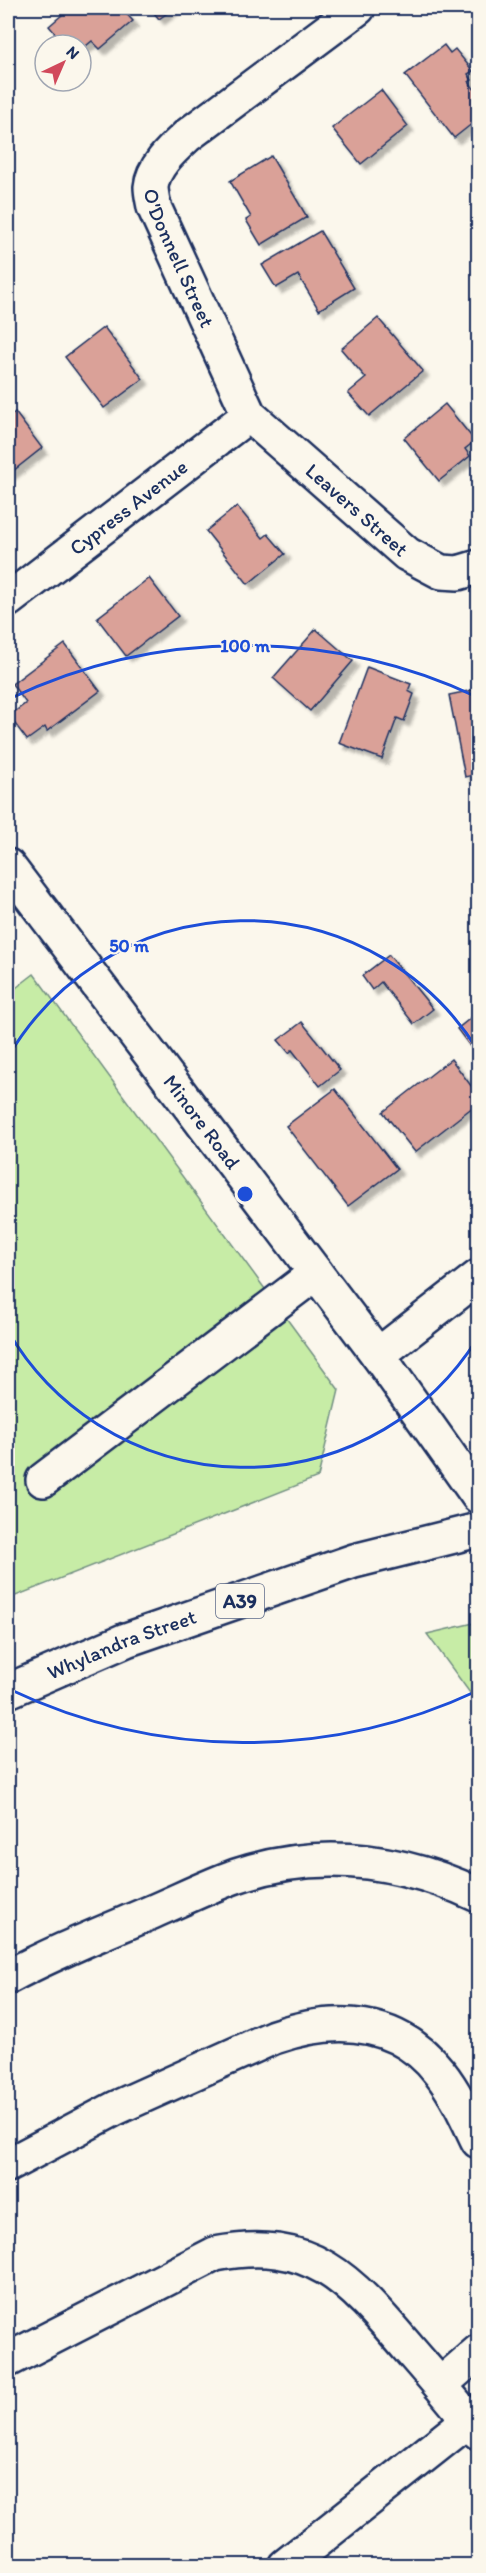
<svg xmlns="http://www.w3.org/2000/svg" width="486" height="2573" font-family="Itim,sans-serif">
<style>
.green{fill:#c7eca6;stroke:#718e82;stroke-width:1.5}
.building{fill:#daa198;stroke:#1b2f5e;stroke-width:1.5;filter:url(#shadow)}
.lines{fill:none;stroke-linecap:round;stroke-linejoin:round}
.minor-casing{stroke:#1b2f5e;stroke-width:38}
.highway-casing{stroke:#1b2f5e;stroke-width:38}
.minor{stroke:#fbf7ec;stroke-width:33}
.highway{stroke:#fbf7ec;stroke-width:33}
.ring{fill:none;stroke:#1d4ed8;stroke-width:3}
.labels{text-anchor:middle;stroke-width:4.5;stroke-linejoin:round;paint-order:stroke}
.shield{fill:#fbf7ec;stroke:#5e6b89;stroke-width:1.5}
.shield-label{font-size:20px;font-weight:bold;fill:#1b2f5e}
.street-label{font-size:21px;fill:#1b2f5e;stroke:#fbf7ec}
.centre{fill:#1d4ed8;stroke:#fbf7ec;stroke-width:3}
.ring-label{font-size:18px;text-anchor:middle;font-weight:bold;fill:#1d4ed8;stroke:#fbf7ec;stroke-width:4.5;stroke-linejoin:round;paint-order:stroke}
</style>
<defs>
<filter id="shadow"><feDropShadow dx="5.5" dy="5.5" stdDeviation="1.5" flood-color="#0004"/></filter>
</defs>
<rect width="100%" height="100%" fill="#fbf7ec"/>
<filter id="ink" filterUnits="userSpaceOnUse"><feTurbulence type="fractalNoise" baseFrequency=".0167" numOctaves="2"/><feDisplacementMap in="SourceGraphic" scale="12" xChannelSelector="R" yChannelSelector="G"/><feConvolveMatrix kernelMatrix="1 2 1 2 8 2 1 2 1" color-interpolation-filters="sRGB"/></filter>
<g filter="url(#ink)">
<g class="green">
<path d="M 34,974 L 339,1390 L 318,1477 L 8,1599 L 8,994 Z"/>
<path d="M 478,1622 L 478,1704 L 427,1634 Z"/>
</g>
<g class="building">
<path d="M 70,8 L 121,8 L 133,21 L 100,49 L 92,41 L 81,50 L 81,45 L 65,45 L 49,26 Z"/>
<path d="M 150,8 L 174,8 L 159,19 Z"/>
<path d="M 444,45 L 450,53 L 455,49 L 473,71 L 468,74 L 472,80 L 469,82 L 478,94 L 478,119 L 454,138 L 405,75 Z"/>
<path d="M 381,90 L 408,126 L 361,164 L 332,128 Z"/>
<path d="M 271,156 L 307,217 L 261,245 L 246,220 L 251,217 L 230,181 Z"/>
<path d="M 320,231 L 354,288 L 319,310 L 298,275 L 276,288 L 262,265 Z"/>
<path d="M 378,318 L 423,371 L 369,416 L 348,393 L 366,378 L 341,349 Z"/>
<path d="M 104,327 L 143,379 L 104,408 L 65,357 Z"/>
<path d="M 445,404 L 475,441 L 465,449 L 470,456 L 439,481 L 404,438 Z"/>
<path d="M 15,412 L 42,448 L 8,475 L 8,418 Z"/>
<path d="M 237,506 L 263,538 L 268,534 L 285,554 L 248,584 L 206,531 Z"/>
<path d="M 149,578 L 178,616 L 126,656 L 97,618 Z"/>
<path d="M 316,629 L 353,661 L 310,711 L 273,678 Z"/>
<path d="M 65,644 L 100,691 L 47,731 L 45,727 L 27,740 L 9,716 L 26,703 L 12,684 Z"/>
<path d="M 367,667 L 411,684 L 408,691 L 414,694 L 404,721 L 397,718 L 382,759 L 339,743 Z"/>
<path d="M 478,689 L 478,774 L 465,777 L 449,695 Z"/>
<path d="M 389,955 L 433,1009 L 414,1024 L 381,982 L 372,990 L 362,976 Z"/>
<path d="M 478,1012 L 478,1057 L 457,1029 Z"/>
<path d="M 302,1022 L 340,1070 L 320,1086 L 292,1050 L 289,1053 L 278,1040 Z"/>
<path d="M 451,1059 L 478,1095 L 478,1103 L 415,1152 L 383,1112 Z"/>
<path d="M 335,1089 L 397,1169 L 348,1206 L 286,1126 Z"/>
</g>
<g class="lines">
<g class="minor-casing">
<g id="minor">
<path id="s1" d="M 358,8 L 188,135 C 174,148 153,166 151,187 C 151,193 153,201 154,207 L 249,415 L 407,554 L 441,572 L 458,573 L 478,567"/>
<path id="s2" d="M 8,600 L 249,415"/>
<path id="s3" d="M 8,866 L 378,1355 L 478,1496"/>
<path d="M 378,1355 L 478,1277"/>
<path d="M 43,1480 L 316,1273"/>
<path d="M 8,1977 C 54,1952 103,1933 152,1912 C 180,1900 208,1886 236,1876 C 319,1848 401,1859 478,1895"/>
<path d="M 8,2165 L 116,2108 L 274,2037 C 335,2016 397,2018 440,2073 C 456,2093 467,2118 478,2141"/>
<path d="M 8,2360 L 215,2254 C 312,2235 350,2280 408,2348 C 432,2376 456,2403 478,2432"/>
<path d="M 440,2385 L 478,2352"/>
<path d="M 285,2566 L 469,2420"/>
</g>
</g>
<g class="highway-casing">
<g id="highway">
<path id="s4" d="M 8,1691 L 126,1640 L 354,1561 L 478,1530"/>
</g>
</g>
<use href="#minor" class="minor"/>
<use href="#highway" class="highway"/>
</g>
</g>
<g class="ring">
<path d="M477 1339A274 274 0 0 1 8 1331M8 1057A274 274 0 0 1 477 1049"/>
<path d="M477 1691A548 548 0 0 1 9 1689M9 699A548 548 0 0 1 477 697"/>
</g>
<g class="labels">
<rect class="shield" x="216" y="1584" width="48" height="34" rx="4.5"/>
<g class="shield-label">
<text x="240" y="1608">A39</text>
</g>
<g class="street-label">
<text dy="7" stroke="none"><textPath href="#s1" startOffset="354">O'Donnell Street</textPath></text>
<text dy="7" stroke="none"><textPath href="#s2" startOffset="152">Cypress Avenue</textPath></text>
<text dy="7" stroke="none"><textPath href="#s1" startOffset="670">Leavers Street</textPath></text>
<text dy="7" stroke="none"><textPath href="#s3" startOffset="321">Minore Road</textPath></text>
<text dy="7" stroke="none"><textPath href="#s4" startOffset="123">Whylandra Street</textPath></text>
</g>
</g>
<circle cx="245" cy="1194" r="9" class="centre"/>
<g class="ring-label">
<text x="245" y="652">100 m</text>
<text x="129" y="952">50 m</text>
</g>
<rect width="486" height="2573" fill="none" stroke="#fbf7ec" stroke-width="30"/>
<rect x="15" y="15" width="456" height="2543" fill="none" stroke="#1b2f5e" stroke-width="2" filter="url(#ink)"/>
<g transform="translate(63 63) rotate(44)"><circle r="28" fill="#fbf7ec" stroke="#a1a7b3" stroke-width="1.5"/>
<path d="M0-4.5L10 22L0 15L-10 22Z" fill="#d1495b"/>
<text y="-9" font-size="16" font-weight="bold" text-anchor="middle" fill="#1b2f5e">N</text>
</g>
</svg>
